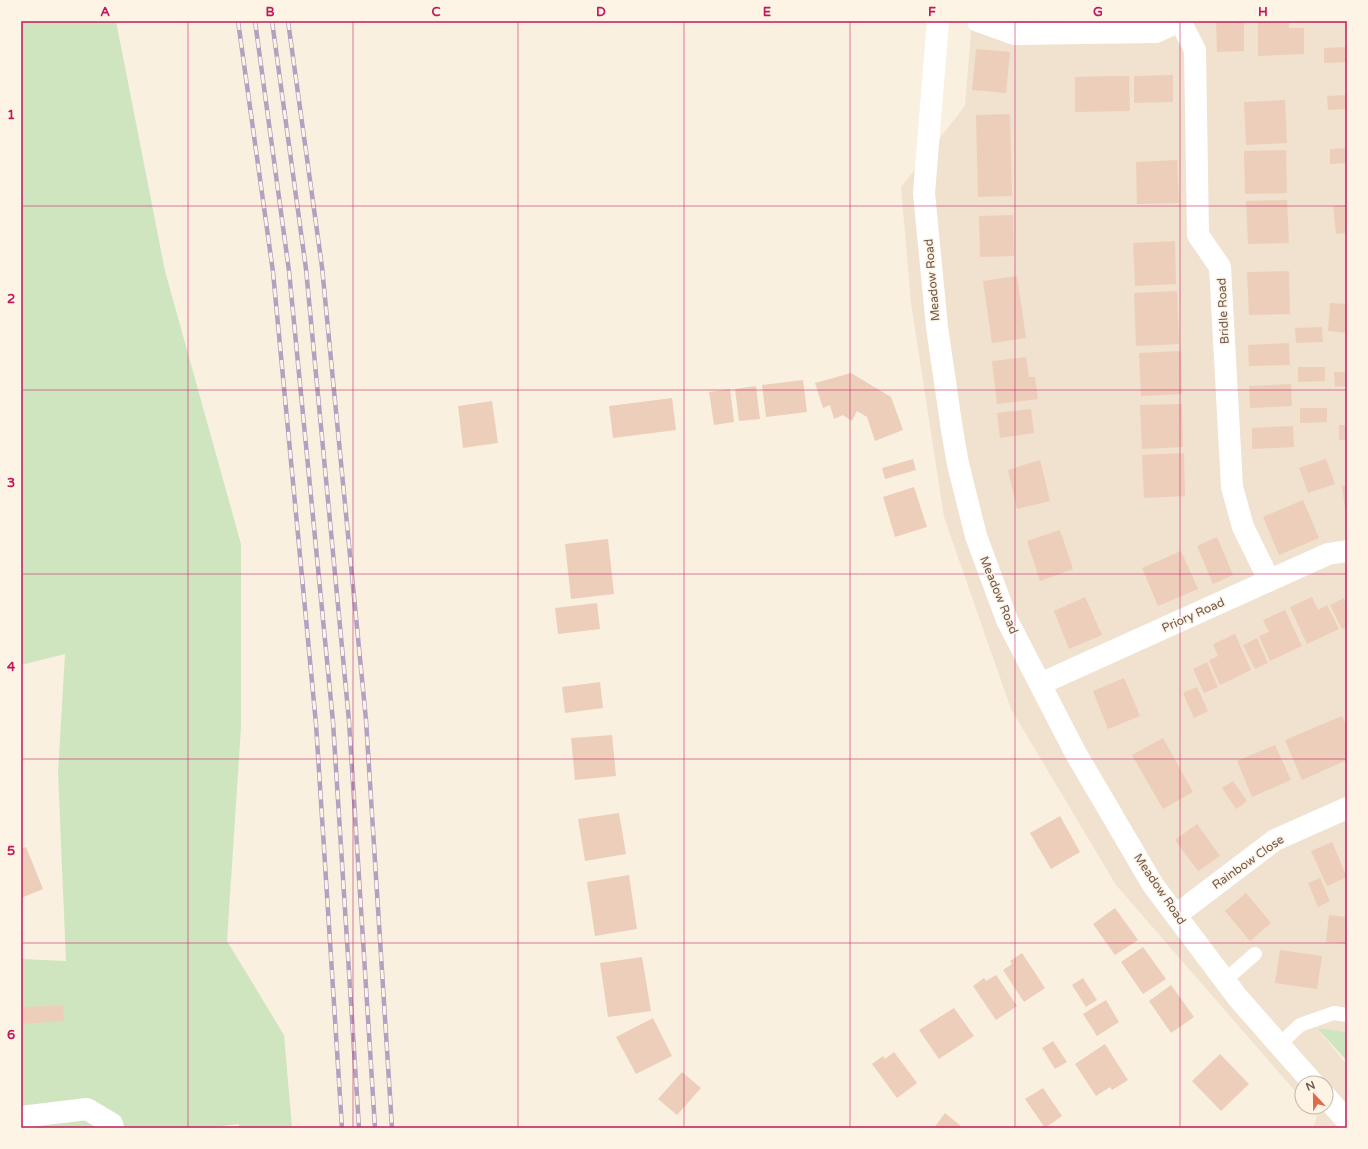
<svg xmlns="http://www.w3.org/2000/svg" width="1368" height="1149" font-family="'Varela Round',sans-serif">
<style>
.residential{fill:#f1e1cf}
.green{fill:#cfe5c0}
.building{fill:#edceba}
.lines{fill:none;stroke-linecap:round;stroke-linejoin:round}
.lane{stroke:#fff;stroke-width:14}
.street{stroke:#fff;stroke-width:22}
.secondary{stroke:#fff;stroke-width:22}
.rail-casing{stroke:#b2a1c1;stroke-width:4.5}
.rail{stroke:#fdf4e6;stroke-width:3;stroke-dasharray:9;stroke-linecap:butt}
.grid{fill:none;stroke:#c2185b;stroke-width:1;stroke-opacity:0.55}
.labels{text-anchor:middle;stroke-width:3;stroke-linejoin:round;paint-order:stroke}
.street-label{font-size:12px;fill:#6e574a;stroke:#fdf4e6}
.neatline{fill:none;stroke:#c2185b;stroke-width:1.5}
.grid-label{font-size:13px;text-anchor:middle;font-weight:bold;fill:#c2185b}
</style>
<rect width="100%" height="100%" fill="#faf0e0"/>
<path class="residential" d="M 972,21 L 1347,21 L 1347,1032 L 1317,1028 L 1347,1065 L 1347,1128 L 1313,1128 L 1317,1116 L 1309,1107 L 1326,1107 L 1326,1083 L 1302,1083 L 1302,1099 L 1116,885 L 1011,709 L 944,517 L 911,303 L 901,187 L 965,106 Z"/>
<g class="green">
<path d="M 21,21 L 116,21 L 165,271 L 241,544 L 241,728 L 227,941 L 284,1035 L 292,1128 L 239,1128 L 239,1124 L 205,1128 L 21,1128 L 21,959 L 66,961 L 58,773 L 65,654 L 21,665 Z"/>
<path d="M 1317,1028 L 1347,1032 L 1347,1061 Z"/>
</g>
<g class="building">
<path d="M 1216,21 L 1244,21 L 1244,51 L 1217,52 Z"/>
<path d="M 1258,21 L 1289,21 L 1289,28 L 1304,28 L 1304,54 L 1258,56 Z"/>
<path d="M 1347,47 L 1347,62 L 1324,63 L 1324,48 Z"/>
<path d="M 976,49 L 1010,52 L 1006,93 L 972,90 Z"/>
<path d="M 1173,75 L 1173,102 L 1134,103 L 1134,76 Z"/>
<path d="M 1111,76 L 1129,76 L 1130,111 L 1075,112 L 1075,77 Z"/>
<path d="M 1347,95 L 1347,109 L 1328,110 L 1327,96 Z"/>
<path d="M 1285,100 L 1287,143 L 1246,145 L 1244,102 Z"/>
<path d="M 1010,114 L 1012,196 L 978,197 L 976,115 Z"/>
<path d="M 1347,148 L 1347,163 L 1330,164 L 1330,149 Z"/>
<path d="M 1286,150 L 1287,193 L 1245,194 L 1244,151 Z"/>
<path d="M 1177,160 L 1179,203 L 1137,204 L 1136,162 Z"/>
<path d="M 1287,200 L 1289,243 L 1248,244 L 1246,201 Z"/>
<path d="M 1347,205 L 1347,233 L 1336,234 L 1333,206 Z"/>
<path d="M 1013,215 L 1014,256 L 980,257 L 979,216 Z"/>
<path d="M 1175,241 L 1176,284 L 1135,286 L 1133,243 Z"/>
<path d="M 1289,271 L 1290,314 L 1249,315 L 1247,272 Z"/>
<path d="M 1017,276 L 1026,338 L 992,343 L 983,281 Z"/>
<path d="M 1177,291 L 1179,344 L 1136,346 L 1134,293 Z"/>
<path d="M 1330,303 L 1347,304 L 1347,333 L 1328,331 Z"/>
<path d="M 1322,327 L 1323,342 L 1296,343 L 1295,328 Z"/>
<path d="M 1289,343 L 1290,365 L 1249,366 L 1248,345 Z"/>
<path d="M 1181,351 L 1182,394 L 1141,396 L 1139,353 Z"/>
<path d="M 1026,357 L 1029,377 L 1035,377 L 1038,399 L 997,404 L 992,361 Z"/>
<path d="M 1298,367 L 1325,367 L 1325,381 L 1298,382 Z"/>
<path d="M 1334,372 L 1347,372 L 1347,386 L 1335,387 Z"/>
<path d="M 851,373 L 891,397 L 903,430 L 875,441 L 867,417 L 857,411 L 852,421 L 843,415 L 834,419 L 830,405 L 823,408 L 815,383 Z"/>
<path d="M 803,380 L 807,412 L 766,417 L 762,385 Z"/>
<path d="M 1291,384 L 1292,406 L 1250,408 L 1249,386 Z"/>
<path d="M 756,386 L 760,419 L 739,421 L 735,389 Z"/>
<path d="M 730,389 L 734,422 L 714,425 L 709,392 Z"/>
<path d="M 672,398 L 676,430 L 613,438 L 609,406 Z"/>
<path d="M 492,401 L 498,443 L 463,448 L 458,406 Z"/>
<path d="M 1182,404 L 1183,447 L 1142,449 L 1140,405 Z"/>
<path d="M 1300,408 L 1327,408 L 1327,422 L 1300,423 Z"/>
<path d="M 1031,409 L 1034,433 L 1000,438 L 997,413 Z"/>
<rect x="1339" y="425" width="8" height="15"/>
<path d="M 1293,426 L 1294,447 L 1252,449 L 1252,428 Z"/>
<path d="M 1184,453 L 1185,496 L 1144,498 L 1142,455 Z"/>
<path d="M 913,459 L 916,470 L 885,479 L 882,468 Z"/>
<path d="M 1326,459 L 1335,484 L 1308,493 L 1299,468 Z"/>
<path d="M 1040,460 L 1050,501 L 1017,509 L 1008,470 Z"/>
<path d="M 1342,486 L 1347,486 L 1347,515 L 1346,515 Z"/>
<path d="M 914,487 L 927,527 L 895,537 L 883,497 Z"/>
<path d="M 1303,500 L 1319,538 L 1279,555 L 1263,517 Z"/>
<path d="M 1060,530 L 1073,569 L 1040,581 L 1027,541 Z"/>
<path d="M 1217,537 L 1233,575 L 1213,584 L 1197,546 Z"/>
<path d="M 608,539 L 614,594 L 571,599 L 565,544 Z"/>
<path d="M 1181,551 L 1198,589 L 1158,606 L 1142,568 Z"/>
<path d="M 1085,597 L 1102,635 L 1069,649 L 1054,611 Z"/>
<path d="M 1312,597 L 1318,610 L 1327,605 L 1339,629 L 1307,644 L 1290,607 Z"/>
<path d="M 1344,598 L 1347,605 L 1347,627 L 1342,629 L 1330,605 Z"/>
<path d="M 597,603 L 600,629 L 558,634 L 555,608 Z"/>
<path d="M 1285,610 L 1302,646 L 1270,661 L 1259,636 L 1269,632 L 1263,620 Z"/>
<path d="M 1235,634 L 1251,670 L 1220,685 L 1209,660 L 1218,656 L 1213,644 Z"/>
<path d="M 1257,638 L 1268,663 L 1255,669 L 1243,645 Z"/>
<path d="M 1207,662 L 1218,687 L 1204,693 L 1193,669 Z"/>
<path d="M 1124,678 L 1140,716 L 1108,729 L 1093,691 Z"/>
<path d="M 600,682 L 603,708 L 565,713 L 562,687 Z"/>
<path d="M 1197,687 L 1208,711 L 1194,718 L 1183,693 Z"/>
<path d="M 1342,716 L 1347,727 L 1347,760 L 1302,780 L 1285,740 Z"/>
<path d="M 612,735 L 616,776 L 575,780 L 571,738 Z"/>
<path d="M 1163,738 L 1193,792 L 1163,809 L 1132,755 Z"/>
<path d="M 1275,745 L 1291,780 L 1252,797 L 1237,761 Z"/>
<path d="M 1233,781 L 1247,801 L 1236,809 L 1222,788 Z"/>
<path d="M 619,813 L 626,854 L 585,861 L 578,819 Z"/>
<path d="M 1060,816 L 1080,852 L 1051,869 L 1030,833 Z"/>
<path d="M 1197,824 L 1220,856 L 1198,871 L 1175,840 Z"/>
<path d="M 1332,842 L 1347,877 L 1327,886 L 1311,851 Z"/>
<path d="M 26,847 L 43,889 L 21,898 L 21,849 Z"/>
<path d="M 629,875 L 637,929 L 595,936 L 587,882 Z"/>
<path d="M 1320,878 L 1330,901 L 1318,907 L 1308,883 Z"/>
<path d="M 1246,893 L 1271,923 L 1250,941 L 1225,911 Z"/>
<path d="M 1115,908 L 1138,940 L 1115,955 L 1093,924 Z"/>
<path d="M 1329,915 L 1347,917 L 1347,944 L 1326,942 Z"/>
<path d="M 1143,947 L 1166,979 L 1143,994 L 1121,962 Z"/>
<path d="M 1280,950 L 1322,956 L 1317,989 L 1275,983 Z"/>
<path d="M 1022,953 L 1045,988 L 1024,1002 L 1003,970 L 1012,964 L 1010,961 Z"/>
<path d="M 642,957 L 651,1011 L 608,1017 L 600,963 Z"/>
<path d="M 996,975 L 1017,1006 L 996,1020 L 973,986 L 984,978 L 986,981 Z"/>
<path d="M 1083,978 L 1097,1000 L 1086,1007 L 1072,985 Z"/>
<path d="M 1171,985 L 1194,1017 L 1171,1033 L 1149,1001 Z"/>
<path d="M 1106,1000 L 1119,1022 L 1097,1036 L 1083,1014 Z"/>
<path d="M 63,1005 L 64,1021 L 21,1024 L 21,1007 Z"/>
<path d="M 954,1008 L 974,1036 L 939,1059 L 919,1030 Z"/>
<path d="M 653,1018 L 672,1056 L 636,1074 L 616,1037 Z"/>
<path d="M 1053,1041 L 1067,1062 L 1055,1069 L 1042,1048 Z"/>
<path d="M 1105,1044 L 1128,1080 L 1112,1090 L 1110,1087 L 1096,1096 L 1075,1064 Z"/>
<path d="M 894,1052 L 917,1083 L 897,1098 L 872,1064 L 883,1056 L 885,1059 Z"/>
<path d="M 1220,1054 L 1249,1084 L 1221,1111 L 1192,1081 Z"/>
<path d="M 682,1072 L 701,1088 L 677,1115 L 658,1099 Z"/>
<path d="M 1043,1088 L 1062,1116 L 1045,1128 L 1025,1099 Z"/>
<path d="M 945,1113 L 962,1127 L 964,1128 L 934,1128 Z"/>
</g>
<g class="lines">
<g class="lane">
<path d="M 1225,980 L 1255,954"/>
<path d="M 1279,1045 L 1300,1025 L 1334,1013 L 1347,1015"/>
</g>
<g class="street">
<path d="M 978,21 L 1014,34 L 1156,32 L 1179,21"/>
<path d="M 1180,21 L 1195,50 L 1198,235 L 1220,267 L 1232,487 L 1243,527 L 1269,580"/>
<path d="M 1040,684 L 1328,554 L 1347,551"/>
<path d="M 1176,915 L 1275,840 L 1347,808"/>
<path d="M 21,1117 L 87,1109 L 112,1124 L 113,1128"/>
</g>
<g class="secondary">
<path d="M 938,21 L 924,193 L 937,327 L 952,430 L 958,464 L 976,536 L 1007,620 L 1075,752 L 1153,885 L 1238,998 L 1313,1083"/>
<path d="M 1326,1097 L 1347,1121"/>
</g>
<g class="rail-casing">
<g id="rail">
<path d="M 238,21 L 273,272 L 316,724 L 342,1128"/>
<path d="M 255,21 L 289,271 L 333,722 L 359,1128"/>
<path d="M 272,21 L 306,269 L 349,721 L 375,1128"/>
<path d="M 288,21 L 322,267 L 366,720 L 392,1128"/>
</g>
</g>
<use href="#rail" class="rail"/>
</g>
<path class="grid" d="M 188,21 L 188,1128M 353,21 L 353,1128M 518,21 L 518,1128M 684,21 L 684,1128M 850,21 L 850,1128M 1015,21 L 1015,1128M 1180,21 L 1180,1128M 21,206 L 1347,206M 21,390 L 1347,390M 21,574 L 1347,574M 21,759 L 1347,759M 21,943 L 1347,943"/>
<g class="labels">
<g class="street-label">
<text transform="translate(932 280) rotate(-95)" y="4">Meadow Road</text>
<text transform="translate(1223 311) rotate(-93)" y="4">Bridle Road</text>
<text transform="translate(999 595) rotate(68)" y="4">Meadow Road</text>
<text transform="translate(1193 615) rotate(-24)" y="4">Priory Road</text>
<text transform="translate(1248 862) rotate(-35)" y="4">Rainbow Close</text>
<text transform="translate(1160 889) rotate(56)" y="4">Meadow Road</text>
</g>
</g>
<rect width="1368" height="1149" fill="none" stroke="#fdf4e6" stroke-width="44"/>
<g transform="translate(1314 1095) rotate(338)"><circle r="19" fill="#fdf4e6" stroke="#c4b5a8"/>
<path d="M0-3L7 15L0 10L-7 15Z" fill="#db6d4e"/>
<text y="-6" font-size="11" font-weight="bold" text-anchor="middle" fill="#6e574a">N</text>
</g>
<rect x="22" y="22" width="1324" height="1105" class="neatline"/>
<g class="grid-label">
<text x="105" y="16">A</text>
<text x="270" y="16">B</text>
<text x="436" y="16">C</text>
<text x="601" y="16">D</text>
<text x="767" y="16">E</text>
<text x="932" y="16">F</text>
<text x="1098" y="16">G</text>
<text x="1263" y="16">H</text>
<text x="11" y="119">1</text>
<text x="11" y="303">2</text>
<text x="11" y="487">3</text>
<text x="11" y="671">4</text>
<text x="11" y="855">5</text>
<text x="11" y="1039">6</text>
</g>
</svg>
